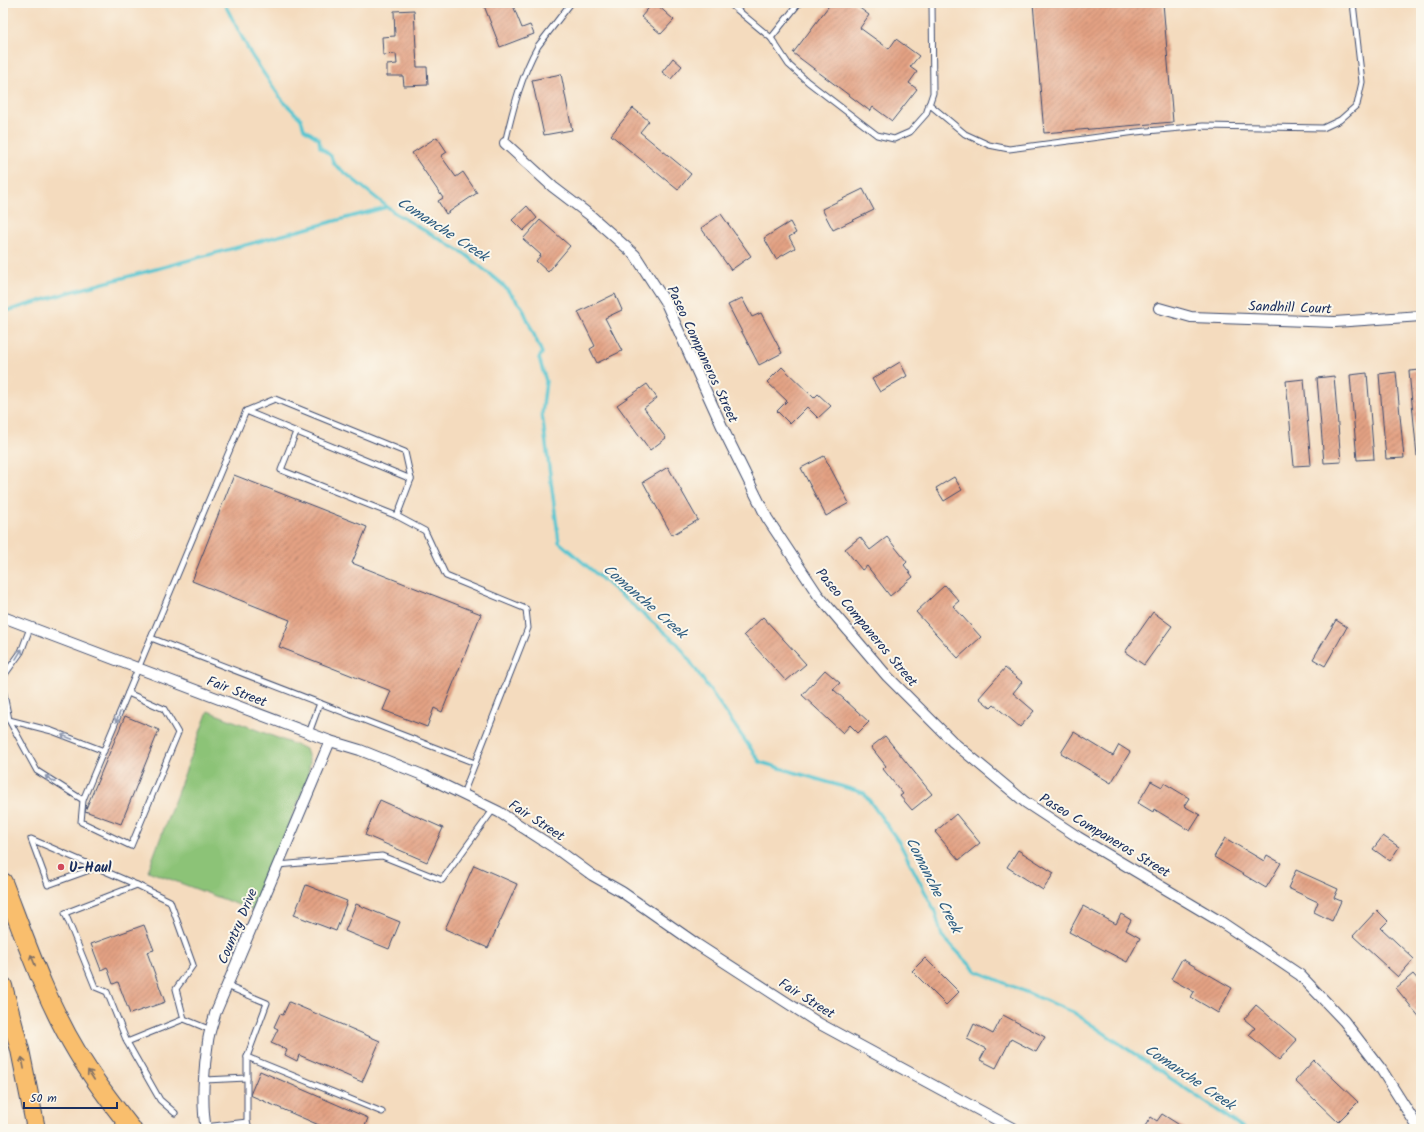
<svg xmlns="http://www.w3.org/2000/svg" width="1424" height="1132" font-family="Kalam,sans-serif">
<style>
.green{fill:#8cc377;stroke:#54796a}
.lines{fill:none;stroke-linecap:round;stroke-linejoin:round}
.stream{stroke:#58c5d0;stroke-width:3.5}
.building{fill:url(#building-hatch)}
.service-casing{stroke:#3c496c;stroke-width:7}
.minor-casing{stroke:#3c496c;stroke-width:12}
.motorway-casing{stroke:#3c496c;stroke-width:20}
.service{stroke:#fff;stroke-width:5}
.minor{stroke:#fff;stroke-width:10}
.motorway{stroke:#f9be6d;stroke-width:18}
.oneway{stroke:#8d97ae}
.oneway2{stroke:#7f6f65}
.poi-dot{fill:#d1495b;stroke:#fbf7ec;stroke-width:1.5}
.labels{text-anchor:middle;stroke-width:4;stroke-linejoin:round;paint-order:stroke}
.street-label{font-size:14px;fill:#1b2f5e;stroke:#fbf7ec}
.poi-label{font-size:14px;font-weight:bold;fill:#1b2f5e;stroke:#fbf7ec;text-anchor:start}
.water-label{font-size:15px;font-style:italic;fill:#2d5c80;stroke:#fbf7ec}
</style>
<defs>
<pattern id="building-hatch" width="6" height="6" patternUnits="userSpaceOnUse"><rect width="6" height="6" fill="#e3a183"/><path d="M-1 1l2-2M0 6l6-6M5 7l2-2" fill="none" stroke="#b7846e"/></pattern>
</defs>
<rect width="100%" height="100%" fill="#fbf7ec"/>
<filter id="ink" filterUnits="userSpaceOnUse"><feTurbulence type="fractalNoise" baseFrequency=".025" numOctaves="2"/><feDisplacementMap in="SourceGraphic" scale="8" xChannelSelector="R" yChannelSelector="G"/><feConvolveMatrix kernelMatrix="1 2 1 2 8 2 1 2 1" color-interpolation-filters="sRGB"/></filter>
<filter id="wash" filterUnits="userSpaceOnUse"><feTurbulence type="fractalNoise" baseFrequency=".012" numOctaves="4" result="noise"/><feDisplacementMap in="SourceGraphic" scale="16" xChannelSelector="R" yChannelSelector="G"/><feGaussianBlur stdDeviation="0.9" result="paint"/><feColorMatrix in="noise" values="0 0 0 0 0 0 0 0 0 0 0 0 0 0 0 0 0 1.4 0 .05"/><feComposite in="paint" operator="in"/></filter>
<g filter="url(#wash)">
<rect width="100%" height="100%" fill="#f4dbbe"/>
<path class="green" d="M 208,711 L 306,749 L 310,762 L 307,780 L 255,911 L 148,871 Z"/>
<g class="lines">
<g class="stream">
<path d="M 224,3 L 252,56 L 282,100 L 301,119 L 304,129 L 319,139 L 320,147 L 331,156 L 334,164 L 395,213 L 465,254 L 503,285 L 522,307 L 542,353 L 539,358 L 546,381 L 542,414 L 559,542 L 678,644 L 760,762 L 864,793 L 899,842 L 934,909 L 942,936 L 976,971 L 1073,1012 L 1245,1129"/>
<path d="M 3,312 L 74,291 L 387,207"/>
</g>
</g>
<g id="blocks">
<g class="building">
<path d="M 483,3 L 512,3 L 522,28 L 530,25 L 534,34 L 500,47 Z"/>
<path d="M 653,3 L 655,3 L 674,20 L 661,34 L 641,17 Z"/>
<path d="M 831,3 L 853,3 L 869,15 L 860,28 L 889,49 L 896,39 L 919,56 L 910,67 L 917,72 L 909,83 L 917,89 L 892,121 L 873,107 L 870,111 L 793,53 Z"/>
<path d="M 1033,3 L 1163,3 L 1173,122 L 1044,133 Z"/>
<path d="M 414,10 L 417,67 L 427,67 L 428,85 L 404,86 L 403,76 L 387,76 L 387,65 L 397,64 L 396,54 L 383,55 L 382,37 L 395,36 L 394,11 Z"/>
<path d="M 673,58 L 682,66 L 671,79 L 662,72 Z"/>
<path d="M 561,74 L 572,130 L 544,135 L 532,80 Z"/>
<path d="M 633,108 L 649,121 L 640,132 L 691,174 L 678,190 L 611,135 Z"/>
<path d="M 437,137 L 447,152 L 441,156 L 456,177 L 463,172 L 477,193 L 446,214 L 438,201 L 443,198 L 412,153 Z"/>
<path d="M 863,189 L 874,210 L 833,230 L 822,209 Z"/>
<path d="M 527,206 L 537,218 L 523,231 L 512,220 Z"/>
<path d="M 721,214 L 751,256 L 731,270 L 701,228 Z"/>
<path d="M 540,220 L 570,246 L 548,272 L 536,261 L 541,255 L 523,239 Z"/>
<path d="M 790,222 L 796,233 L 789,237 L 795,248 L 776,259 L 764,238 Z"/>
<path d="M 615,294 L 622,310 L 605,318 L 622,351 L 597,363 L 590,349 L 595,346 L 578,312 Z"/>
<path d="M 742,298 L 752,317 L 761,313 L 782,353 L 759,365 L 728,305 Z"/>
<path d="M 900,362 L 907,376 L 880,392 L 872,379 Z"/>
<path d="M 782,367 L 814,398 L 818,394 L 831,406 L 818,418 L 807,407 L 790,424 L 777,411 L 787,401 L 767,382 Z"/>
<path d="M 1421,370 L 1421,456 L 1417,456 L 1409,371 Z"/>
<path d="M 1396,372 L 1404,458 L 1386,459 L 1379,374 Z"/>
<path d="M 1367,373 L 1374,459 L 1357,460 L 1350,375 Z"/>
<path d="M 1334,376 L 1341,462 L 1324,463 L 1317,378 Z"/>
<path d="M 1304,379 L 1311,465 L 1294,466 L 1286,381 Z"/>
<path d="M 647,384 L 657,398 L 644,408 L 666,438 L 650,450 L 617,405 Z"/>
<path d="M 824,456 L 849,503 L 826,516 L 801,468 Z"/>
<path d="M 668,467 L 698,520 L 672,535 L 643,482 Z"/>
<path d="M 234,475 L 367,527 L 352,563 L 481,614 L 442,712 L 434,708 L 427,727 L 383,710 L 391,691 L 279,647 L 290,620 L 192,581 Z"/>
<path d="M 954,477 L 962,490 L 944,501 L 936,488 Z"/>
<path d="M 860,537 L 870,550 L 887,537 L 907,562 L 904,565 L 913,577 L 890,596 L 867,566 L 862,570 L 845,549 Z"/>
<path d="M 945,585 L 959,601 L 953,606 L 981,637 L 958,658 L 916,612 Z"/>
<path d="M 1153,612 L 1172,626 L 1144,665 L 1125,652 Z"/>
<path d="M 763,617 L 806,664 L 786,681 L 744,635 Z"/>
<path d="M 1336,620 L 1347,627 L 1325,666 L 1313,659 Z"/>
<path d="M 1005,668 L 1022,682 L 1013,693 L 1034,711 L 1020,727 L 994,705 L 991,708 L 979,698 Z"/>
<path d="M 825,670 L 840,683 L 833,689 L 869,722 L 858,733 L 850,725 L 843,733 L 802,695 Z"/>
<path d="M 125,716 L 159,730 L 121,824 L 85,811 Z"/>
<path d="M 1074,732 L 1113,756 L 1119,745 L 1130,752 L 1111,783 L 1061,753 Z"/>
<path d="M 885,736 L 932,794 L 912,810 L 900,796 L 903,794 L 883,769 L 886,766 L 871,747 Z"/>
<path d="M 1151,781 L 1162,787 L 1164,783 L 1189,798 L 1184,806 L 1200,815 L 1190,831 L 1154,809 L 1153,812 L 1138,803 Z"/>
<path d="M 380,800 L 443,828 L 427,862 L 365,835 Z"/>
<path d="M 956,814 L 980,843 L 959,860 L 935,832 Z"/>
<path d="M 1383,836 L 1399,847 L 1390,861 L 1373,849 Z"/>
<path d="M 1225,838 L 1264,861 L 1267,855 L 1281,863 L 1266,888 L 1214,857 Z"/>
<path d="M 1018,850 L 1054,873 L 1043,890 L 1007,867 Z"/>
<path d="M 474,865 L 517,884 L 488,948 L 445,929 Z"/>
<path d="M 1296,870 L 1338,889 L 1334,898 L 1341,901 L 1332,921 L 1314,912 L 1318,902 L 1288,888 Z"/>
<path d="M 306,885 L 347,901 L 336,931 L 294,915 Z"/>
<path d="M 356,904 L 400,922 L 389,949 L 345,931 Z"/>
<path d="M 1083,906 L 1116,924 L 1121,914 L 1131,920 L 1126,930 L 1140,938 L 1127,962 L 1069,932 Z"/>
<path d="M 1377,910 L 1388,921 L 1381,928 L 1414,959 L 1398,977 L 1353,936 Z"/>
<path d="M 144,925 L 154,950 L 147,952 L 165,1002 L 130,1014 L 118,982 L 113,984 L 107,967 L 101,970 L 91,944 Z"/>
<path d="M 925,958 L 959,992 L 946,1005 L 912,971 Z"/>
<path d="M 1182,959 L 1232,988 L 1218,1013 L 1191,997 L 1194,992 L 1171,979 Z"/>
<path d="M 1413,974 L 1421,983 L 1421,1019 L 1396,988 Z"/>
<path d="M 289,1002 L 380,1041 L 362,1082 L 299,1055 L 297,1061 L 285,1055 L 287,1050 L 271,1043 L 278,1029 L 274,1027 L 280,1014 L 283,1015 Z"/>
<path d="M 1256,1005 L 1297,1040 L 1279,1060 L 1249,1035 L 1255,1028 L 1244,1019 Z"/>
<path d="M 1003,1015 L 1045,1037 L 1036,1052 L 1011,1039 L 996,1068 L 980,1060 L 986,1049 L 967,1039 L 974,1024 L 993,1034 Z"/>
<path d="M 1314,1060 L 1358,1102 L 1338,1122 L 1295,1081 Z"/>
<path d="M 260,1071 L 368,1118 L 364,1129 L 328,1129 L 250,1095 Z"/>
<path d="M 1162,1114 L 1186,1129 L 1143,1129 L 1151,1117 L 1157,1121 Z"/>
</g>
</g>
</g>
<g filter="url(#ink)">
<use href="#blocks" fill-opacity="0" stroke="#3c496c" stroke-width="1"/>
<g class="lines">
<g class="service-casing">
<g id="service">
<path d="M 729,3 L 771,38 L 789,65 L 808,82 L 877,135 L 894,139 L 910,132 L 926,114 L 933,93 L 932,3"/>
<path d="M 771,38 L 799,3"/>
<path d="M 929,104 L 965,134 L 989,145 L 1009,149 L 1136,132 L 1203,126 L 1323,128 L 1340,120 L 1357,105 L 1362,82 L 1353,3"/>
<path d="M 505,143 C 513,109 521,76 538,46 L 571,3"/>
<path d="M 246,411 L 275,399 L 405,452 L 411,479"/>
<path d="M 296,432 L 281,470 L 397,516"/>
<path d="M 151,638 L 475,763"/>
<path d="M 3,677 L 21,652 L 30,628"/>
<path d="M 3,689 L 9,720 L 37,771 L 83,800 L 246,411 L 411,479 L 397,516 L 425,531 L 446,576 L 526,609 L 528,628 L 463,794"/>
<path d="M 9,720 L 52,731 L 104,751"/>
<path d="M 309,733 L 320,703"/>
<path d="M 83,800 L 81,822 L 131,846 L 178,733 L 164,709 L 128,693"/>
<path d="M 278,865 L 382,856 L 442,880 L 493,810"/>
<path d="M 98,867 L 48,885 L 31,839 L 137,885"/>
<path d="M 227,986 L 267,1003 L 247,1057 L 382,1112"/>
<path d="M 184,1019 L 176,989 L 193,965 L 170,901 L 137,885 L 65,913 L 95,987 L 107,992 L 127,1042 L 184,1019 L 211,1030"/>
<path d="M 127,1042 L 160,1100 L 175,1113"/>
<path d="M 247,1057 L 247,1122 L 249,1129"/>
<path d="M 205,1080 L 247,1078"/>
<path d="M 205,1127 L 247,1122"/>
</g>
</g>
<g class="minor-casing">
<g id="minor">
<path d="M 505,143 L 553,187 L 591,216 L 635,255 L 666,303 L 725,433 L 767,518 L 818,595 L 887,676 L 953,742 L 1025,802 L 1078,837 L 1221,922 L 1300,975 L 1344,1021 L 1381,1069 L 1419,1129"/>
<path d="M 1159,308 L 1191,317 L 1335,322 L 1421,316"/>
<path d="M 3,617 L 330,741 L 360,750 L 425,776 L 499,812 L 558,850 L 592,875 L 622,892 L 698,945 L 820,1024 L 1014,1129"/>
<path d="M 206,1129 C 201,1104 204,1066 208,1041 C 209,1032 213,1023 215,1014 L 330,741"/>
</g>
</g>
<g class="motorway-casing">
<g id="motorway">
<path d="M 3,882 C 25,939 45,999 77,1052 C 93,1079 112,1104 132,1129"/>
<path d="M 3,986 L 20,1050 L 36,1129"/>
</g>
</g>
<use href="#service" class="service"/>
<use href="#minor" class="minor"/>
<use href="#motorway" class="motorway"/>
</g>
<defs><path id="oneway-shaft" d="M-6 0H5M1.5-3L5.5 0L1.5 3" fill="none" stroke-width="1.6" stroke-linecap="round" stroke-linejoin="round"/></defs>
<g class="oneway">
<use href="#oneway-shaft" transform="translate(19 654) rotate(-59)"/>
<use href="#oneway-shaft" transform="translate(118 717) rotate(113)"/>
<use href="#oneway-shaft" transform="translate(67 737) rotate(-159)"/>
<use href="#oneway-shaft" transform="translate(50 779) rotate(-147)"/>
</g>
<g class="oneway2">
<use href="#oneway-shaft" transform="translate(33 960) rotate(-112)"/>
<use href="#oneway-shaft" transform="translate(23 1063) rotate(-101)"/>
<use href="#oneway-shaft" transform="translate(91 1075) rotate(-123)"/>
</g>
</g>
<circle class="poi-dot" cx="61" cy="867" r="4"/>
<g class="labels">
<g class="street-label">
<text transform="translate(1290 307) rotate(2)" y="5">Sandhill Court</text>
<text transform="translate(703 354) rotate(65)" y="5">Paseo Companeros Street</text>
<text transform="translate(867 627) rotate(50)" y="5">Paseo Companeros Street</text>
<text transform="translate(237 691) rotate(21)" y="5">Fair Street</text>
<text transform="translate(537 820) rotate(33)" y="5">Fair Street</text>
<text transform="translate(1105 835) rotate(31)" y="5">Paseo Companeros Street</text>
<text transform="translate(237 926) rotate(-67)" y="5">Country Drive</text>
<text transform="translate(807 998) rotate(32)" y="5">Fair Street</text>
</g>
<g class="poi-label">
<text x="69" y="872">U-Haul</text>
</g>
<g class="water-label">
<text transform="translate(443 229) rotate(33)" y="5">Comanche Creek</text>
<text transform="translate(645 601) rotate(41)" y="5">Comanche Creek</text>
<text transform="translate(934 885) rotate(63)" y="5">Comanche Creek</text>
<text transform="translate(1190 1077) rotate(34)" y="5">Comanche Creek</text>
</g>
</g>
<rect width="1424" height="1132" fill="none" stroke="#fbf7ec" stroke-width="16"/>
<path d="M24 1102v6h93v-6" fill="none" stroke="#1b2f5e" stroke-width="2"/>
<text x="30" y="1102" font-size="12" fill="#1b2f5e" stroke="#fbf7ec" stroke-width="3" paint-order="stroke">50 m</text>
</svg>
